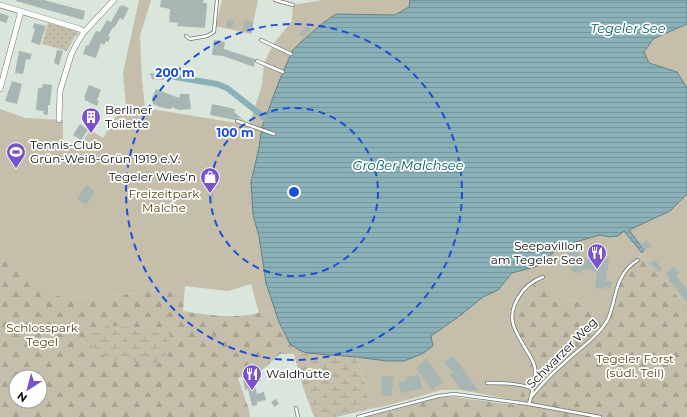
<svg xmlns="http://www.w3.org/2000/svg" width="687" height="417" font-family="Montserrat,sans-serif">
<style>
.grass{fill:url(#grass-dots)}
.forest{fill:url(#forest-firs);fill-rule:evenodd}
.wetland{fill:url(#wetland-marsh)}
.park{fill:#c5beab}
.water{fill:url(#water-rules);stroke:#648084}
.lines{fill:none;stroke-linecap:round;stroke-linejoin:round}
.canal{stroke:#89b1b7;stroke-width:6}
.building{fill:#a8b6b3}
.lane-casing{stroke:#6d766e;stroke-width:4}
.street-casing{stroke:#6d766e;stroke-width:6}
.lane{stroke:#fff;stroke-width:2.5}
.street{stroke:#fff;stroke-width:5}
.ring{fill:none;stroke:#1d4ed8;stroke-width:2;stroke-dasharray:7 5}
.labels{text-anchor:middle;stroke-width:3.5;stroke-linejoin:round;paint-order:stroke}
.poi-label{font-size:12px;fill:#0c0f0c;stroke:#fff;text-anchor:start}
.park-label{font-size:12px;fill:#584710;stroke:#fff}
.street-label{font-size:12px;fill:#0c0f0c;stroke:#fff}
.water-label{font-size:13px;font-style:italic;fill:#005a64;stroke:#fff}
.centre{fill:#1d4ed8;stroke:#fff;stroke-width:2}
.ring-label{font-size:12px;text-anchor:middle;font-weight:bold;fill:#1d4ed8;stroke:#fff;stroke-width:3.5;stroke-linejoin:round;paint-order:stroke}
</style>
<defs>
<pattern id="grass-dots" width="8" height="8" patternUnits="userSpaceOnUse"><rect width="8" height="8" fill="#c5beab"/><path d="M2 2h.1M6 6h.1" fill="none" stroke="#a8a292" stroke-width="1.8" stroke-linecap="round"/></pattern>
<pattern id="forest-firs" width="22" height="20" patternUnits="userSpaceOnUse"><rect width="22" height="20" fill="#c5beab"/><path d="M5 1l3.5 6h-7zM16 11l3.5 6h-7z" fill="#a8a292"/></pattern>
<pattern id="wetland-marsh" width="20" height="14" patternUnits="userSpaceOnUse"><rect width="20" height="14" fill="#c5beab"/><path d="M1 5h8M5 5V1M11 12h8M15 12V8" fill="none" stroke="#a8a292"/></pattern>
<pattern id="water-rules" width="6" height="5" patternUnits="userSpaceOnUse"><rect width="6" height="5" fill="#89b1b7"/><path d="M0 2.5h6" fill="none" stroke="#75979c"/></pattern>
</defs>
<rect width="100%" height="100%" fill="#dae5dc"/>
<path class="grass" d="M 48,23 L 77,31 L 78,33 L 77,36 L 75,36 L 67,51 L 42,44 Z"/>
<g class="forest">
<path d="M 642,253 L 687,308 L 687,417 L 367,417 L 438,398 L 453,397 L 517,405 L 527,376 L 522,346 L 511,330 L 509,313 L 522,301 L 526,294 L 533,286 L 540,281 L 547,279 L 555,296 L 581,303 L 606,323 L 622,278 L 638,260 Z"/>
<path d="M 0,258 L 63,298 L 105,297 L 185,286 L 183,311 C 201,314 219,317 237,316 C 250,316 263,312 275,308 L 279,322 L 299,350 L 307,353 L 294,354 L 280,354 L 261,371 L 238,378 L 249,410 L 250,417 L 0,417 ZM 16,377 L 40,377 L 40,401 L 16,401 Z"/>
</g>
<g class="wetland">
<path d="M 109,325 L 170,334 L 163,363 L 109,361 L 84,339 Z"/>
<path d="M 307,353 L 356,357 L 374,408 L 336,417 L 315,417 L 313,414 L 303,387 L 294,354 Z"/>
</g>
<g class="park">
<path d="M 139,0 L 151,0 L 140,36 L 142,79 L 145,108 L 249,125 L 262,85 L 264,63 L 274,43 L 292,21 L 293,5 L 323,0 L 410,0 L 409,7 L 395,15 L 336,14 L 323,23 L 302,41 L 291,54 L 278,84 L 262,127 L 259,148 L 253,215 L 259,236 L 266,283 L 275,308 L 259,313 L 251,284 L 228,291 L 185,286 L 105,297 L 63,298 L 0,258 L 0,109 L 25,118 L 63,120 L 63,142 L 77,151 L 90,130 L 103,138 L 115,118 L 126,105 L 123,73 Z"/>
<path d="M 222,0 L 258,0 L 251,34 L 216,26 Z"/>
<path d="M 687,24 L 687,88 L 677,72 L 649,63 L 644,52 L 653,39 Z"/>
<path d="M 687,194 L 687,308 L 642,253 L 622,278 L 606,323 L 581,303 L 555,296 L 547,279 L 540,281 L 533,286 L 526,294 L 522,301 L 509,313 L 511,330 L 522,346 L 528,368 L 527,376 L 519,401 L 461,390 L 442,390 L 382,407 L 374,408 L 356,357 L 387,361 L 404,361 L 422,354 L 431,336 L 457,318 L 483,297 L 498,290 L 512,273 L 538,266 L 561,246 L 600,235 L 609,237 L 624,231 L 642,253 L 644,250 L 629,230 L 670,211 Z"/>
</g>
<path class="water" d="M 410,0 L 687,0 L 687,24 L 653,39 L 644,52 L 649,63 L 677,72 L 687,88 L 687,194 L 670,211 L 629,230 L 644,250 L 642,253 L 624,231 L 618,236 L 609,237 L 600,235 L 561,246 L 538,266 L 512,273 L 498,290 L 483,297 L 457,318 L 431,336 L 433,346 L 422,354 L 404,361 L 387,361 L 356,357 L 307,353 L 299,350 L 290,344 L 279,322 L 266,283 L 259,236 L 253,215 L 251,182 L 259,148 L 262,127 L 278,84 L 292,51 L 302,41 L 323,23 L 336,14 L 395,15 L 409,7 Z"/>
<g class="lines">
<path class="canal" d="M 175,77 L 217,84 L 227,88 L 265,118"/>
</g>
<g class="building">
<path d="M 16,0 L 44,0 L 85,11 L 83,20 L 16,1 Z"/>
<path d="M 161,0 L 204,0 L 203,3 L 207,3 L 205,28 L 177,26 L 178,23 L 169,22 L 170,9 L 160,7 Z"/>
<path d="M 122,5 L 129,8 L 123,20 L 120,18 L 114,28 L 113,27 L 108,36 L 110,37 L 108,42 L 106,41 L 104,45 L 101,43 L 96,58 L 83,54 L 86,45 L 88,46 L 96,31 L 100,32 L 107,20 L 111,22 L 120,6 L 121,7 Z"/>
<path d="M 0,13 L 9,16 L 6,23 L 0,21 Z"/>
<path d="M 227,19 L 234,21 L 232,28 L 226,27 Z"/>
<path d="M 245,20 L 253,22 L 252,33 L 242,30 Z"/>
<path d="M 34,23 L 46,26 L 40,45 L 31,42 L 35,29 L 33,28 Z"/>
<path d="M 307,26 L 311,29 L 303,37 L 299,34 Z"/>
<path d="M 214,40 L 225,42 L 224,49 L 255,59 L 254,67 L 223,56 L 212,55 Z"/>
<path d="M 57,50 L 63,51 L 59,65 L 54,63 Z"/>
<path d="M 19,51 L 32,54 L 30,60 L 26,59 L 23,74 L 15,73 Z"/>
<path d="M 150,73 L 165,75 L 164,80 L 152,79 Z"/>
<path d="M 12,81 L 22,84 L 17,104 L 5,101 Z"/>
<path d="M 43,84 L 52,85 L 50,105 L 48,105 L 48,115 L 43,114 L 44,111 L 36,110 L 38,88 L 42,88 Z"/>
<path d="M 89,85 L 101,90 L 97,100 L 99,101 L 97,106 L 85,100 L 85,98 L 84,97 Z"/>
<path d="M 156,89 L 179,98 L 180,94 L 189,94 L 191,109 L 179,110 L 172,107 L 171,109 L 160,107 L 153,104 L 152,98 Z"/>
<path d="M 212,104 L 235,109 L 234,112 L 245,121 L 238,118 L 235,120 L 210,115 Z"/>
<path d="M 80,124 L 88,130 L 81,140 L 73,135 Z"/>
<path d="M 86,185 L 95,191 L 86,205 L 77,199 Z"/>
<path d="M 213,190 L 214,198 L 208,198 L 208,191 Z"/>
<path d="M 647,240 L 651,246 L 644,250 L 640,244 Z"/>
<path d="M 578,250 L 580,257 L 598,261 L 599,257 L 608,259 L 608,260 L 609,261 L 606,281 L 612,281 L 611,288 L 605,287 L 605,289 L 595,288 L 597,272 L 586,269 L 582,270 L 581,273 L 579,273 L 576,272 L 572,273 L 567,253 Z"/>
<path d="M 655,260 L 662,269 L 658,272 L 650,263 Z"/>
<path d="M 674,266 L 679,273 L 676,276 L 687,289 L 687,302 L 668,279 L 669,278 L 666,273 Z"/>
<path d="M 453,356 L 465,372 L 479,391 L 461,390 L 450,375 L 453,373 L 444,362 Z"/>
<path d="M 427,359 L 443,382 L 432,390 L 416,368 Z"/>
<path d="M 259,375 L 261,381 L 254,383 L 257,394 L 264,392 L 266,400 L 257,402 L 257,405 L 252,406 L 248,389 L 245,390 L 243,380 Z"/>
<path d="M 419,375 L 422,389 L 401,393 L 398,382 L 406,381 L 406,377 Z"/>
<path d="M 382,376 L 393,376 L 392,396 L 381,395 Z"/>
<path d="M 276,399 L 279,404 L 274,407 L 271,402 Z"/>
</g>
<g class="lines">
<g class="lane-casing">
<g id="lane">
<path d="M 275,0 L 293,5"/>
<path d="M 186,36 L 190,39 L 207,36 L 214,32 L 217,0"/>
<path d="M 261,40 L 291,54"/>
<path d="M 257,61 L 283,72"/>
<path d="M 237,121 L 274,134"/>
<path d="M 487,383 C 503,383 517,383 532,388"/>
<path d="M 531,397 C 541,385 551,374 563,364 C 577,350 596,339 607,321 C 610,316 611,310 613,304 C 617,286 621,270 638,260"/>
<path d="M 529,404 C 532,393 536,380 535,368 C 534,362 530,356 527,351 C 516,332 505,320 518,298 C 524,287 532,281 543,277"/>
<path d="M 296,408 L 298,417"/>
<path d="M 358,417 L 438,396 L 454,394 L 529,404 L 600,417"/>
</g>
</g>
<g class="street-casing">
<g id="street">
<path d="M 0,5 L 80,29 L 84,32"/>
<path d="M 0,89 L 21,11"/>
<path d="M 59,120 L 60,91 L 71,55 L 77,43 L 84,32 L 114,0"/>
</g>
</g>
<use href="#lane" class="lane"/>
<use href="#street" class="street"/>
</g>
<g class="ring">
<circle cx="294" cy="192" r="84"/>
<circle cx="294" cy="192" r="168"/>
</g>
<defs>
<g id="building-pin" transform="scale(1)"><path d="M0 17L-7.5 6A9.5 9.5 0 1 1 7.5 6Z" fill="#7a53cc" stroke="#fff"/><path d="M-4-6H4V6H1V3H-1V6H-4ZM-2.5-4.3h1.7v1.8h-1.7ZM.8-4.3h1.7v1.8H.8ZM-2.5-1h1.7V.8h-1.7ZM.8-1h1.7V.8H.8Z" fill="#fff"/></g>
<g id="stadium-pin" transform="scale(1)"><path d="M0 17L-7.5 6A9.5 9.5 0 1 1 7.5 6Z" fill="#7a53cc" stroke="#fff"/><path d="M0-5a6.5 5 0 1 0 0 10a6.5 5 0 1 0 0-10ZM-3.5-1.8h7v3.6h-7Z" fill="#fff"/></g>
<g id="shop-pin" transform="scale(1)"><path d="M0 17L-7.5 6A9.5 9.5 0 1 1 7.5 6Z" fill="#7a53cc" stroke="#fff"/><path d="M-5-2.5h2.3a2.7 3.5 0 0 1 5.4 0H5L5.5 6h-11ZM-1.5-2.5h3a1.5 2.3 0 0 0-3 0Z" fill="#fff"/></g>
<g id="restaurant-pin" transform="scale(1)"><path d="M0 17L-7.5 6A9.5 9.5 0 1 1 7.5 6Z" fill="#7a53cc" stroke="#fff"/><path d="M-5-6h1v4h1v-4h1v4h1v-4h1v5L-1.5 .5V6h-2V.5L-5-1ZM5-6V6H3V1.5H1.5Q1.5-4 5-6Z" fill="#fff"/></g>
</defs>
<g fill-rule="evenodd">
<use href="#building-pin" x="91" y="117"/>
<use href="#stadium-pin" x="16" y="152"/>
<use href="#shop-pin" x="210" y="177"/>
<use href="#restaurant-pin" x="597" y="253"/>
<use href="#restaurant-pin" x="252" y="374"/>
</g>
<g class="labels">
<g class="poi-label">
<text x="105" y="114">Berliner<tspan x="105" dy="14">Toilette</tspan></text>
<text x="30" y="149">Tennis-Club<tspan x="30" dy="14">Grün-Weiß-Grün 1919 e.V.</tspan></text>
<text x="196" y="181" text-anchor="end">Tegeler Wies'n</text>
<text x="583" y="250" text-anchor="end">Seepavillon<tspan x="583" dy="14">am Tegeler See</tspan></text>
<text x="266" y="378">Waldhütte</text>
</g>
<g class="park-label">
<text x="164" y="198">Freizeitpark<tspan x="164" dy="14">Malche</tspan></text>
<text x="42" y="332">Schlosspark<tspan x="42" dy="14">Tegel</tspan></text>
<text x="635" y="363">Tegeler Forst<tspan x="635" dy="14">(südl. Teil)</tspan></text>
</g>
<g class="street-label">
<text transform="translate(562 353) rotate(-45)" y="4">Schwarzer Weg</text>
</g>
<g class="water-label">
<text x="628" y="33">Tegeler See</text>
<text x="408" y="170">Großer Malchsee</text>
</g>
</g>
<circle cx="294" cy="192" r="6" class="centre"/>
<g class="ring-label">
<text x="175" y="77">200 m</text>
<text x="235" y="137">100 m</text>
</g>
<g transform="translate(28 389) rotate(216)"><circle r="19" fill="#ffffff" stroke="#9e9f9e"/>
<path d="M0-3L7 15L0 10L-7 15Z" fill="#7a53cc"/>
<text y="-6" font-size="11" font-weight="bold" text-anchor="middle" fill="#0c0f0c">N</text>
</g>
</svg>
